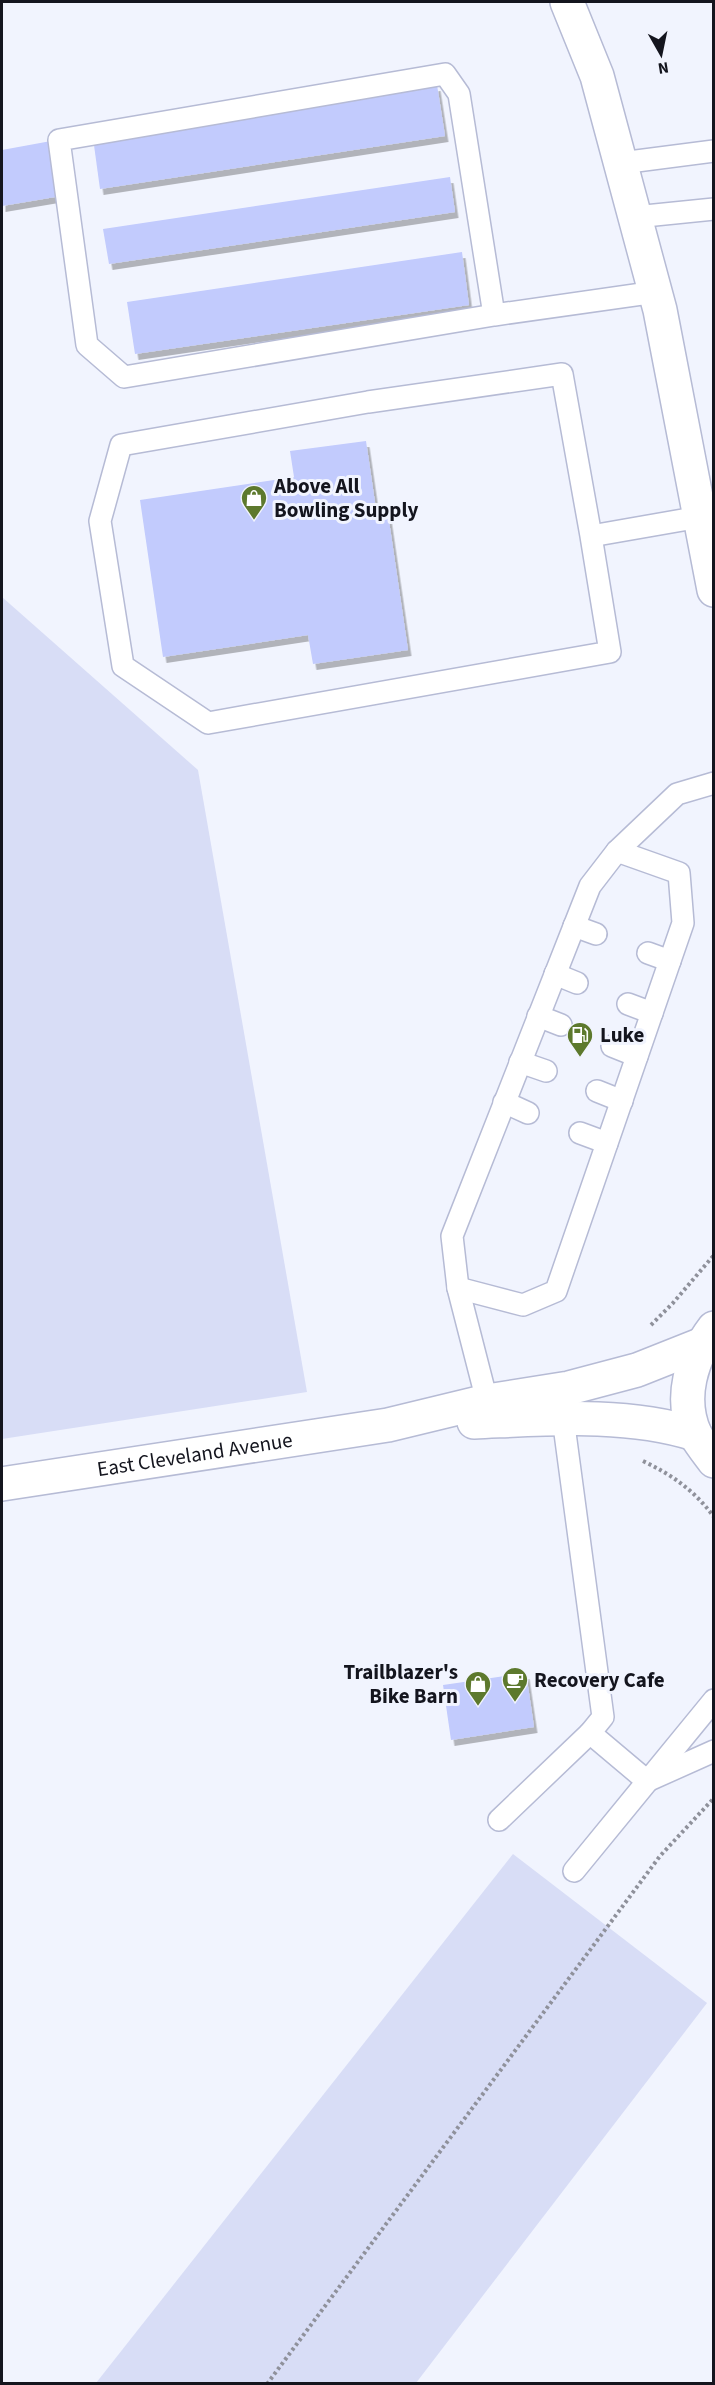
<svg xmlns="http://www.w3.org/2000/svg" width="715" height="2385" font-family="'Source Sans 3',sans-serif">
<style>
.green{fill:#d8ddf6}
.building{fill:#c2cbfd;filter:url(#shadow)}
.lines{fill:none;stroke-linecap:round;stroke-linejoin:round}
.service-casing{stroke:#b6bbd5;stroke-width:24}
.tertiary-casing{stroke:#b6bbd5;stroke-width:36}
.primary-casing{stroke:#b6bbd5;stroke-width:36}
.path{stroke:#8f919b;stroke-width:4;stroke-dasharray:3 3;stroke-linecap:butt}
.service{stroke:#fff;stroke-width:21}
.tertiary{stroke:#fff;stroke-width:33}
.primary{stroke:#fff;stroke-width:33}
.labels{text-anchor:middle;stroke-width:6;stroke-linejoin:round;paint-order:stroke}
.poi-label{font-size:21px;font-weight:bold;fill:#14151e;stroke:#f1f4fe;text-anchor:start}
.street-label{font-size:21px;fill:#14151e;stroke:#f1f4fe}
</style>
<defs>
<filter id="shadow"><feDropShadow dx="3.5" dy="6" stdDeviation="0" flood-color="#0004"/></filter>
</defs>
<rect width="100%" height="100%" fill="#f1f4fe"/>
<g class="green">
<path d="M 2,597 L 198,770 L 307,1392 L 2,1439 Z"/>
<path d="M 513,1854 L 707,2003 L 416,2383 L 96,2383 Z"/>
</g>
<g class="building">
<path d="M 437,85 L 445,136 L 100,189 L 93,138 Z"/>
<path d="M 51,141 L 61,196 L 2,206 L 2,150 Z"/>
<path d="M 450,177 L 455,212 L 109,264 L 103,229 Z"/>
<path d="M 462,252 L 469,305 L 135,354 L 127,302 Z"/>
<path d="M 366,441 L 377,516 L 388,514 L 408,650 L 313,664 L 308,635 L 163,657 L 140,500 L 294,477 L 290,451 Z"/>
<path d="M 526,1673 L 534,1727 L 451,1740 L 443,1685 Z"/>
</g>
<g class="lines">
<g class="service-casing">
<g id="service">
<path d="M 621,163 L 714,151"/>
<path d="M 635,217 L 714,209"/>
<path d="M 494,315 L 459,94 L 445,74 L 59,140 L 87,345 L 124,377 L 494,315 L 656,292"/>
<path d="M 591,536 L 562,374 L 368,402 L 121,445 L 100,521 L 123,666 L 208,723 L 610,652 L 591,536 L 700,517"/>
<path d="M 574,926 L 596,934"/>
<path d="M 648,953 L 670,961"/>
<path d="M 555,974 L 577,983"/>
<path d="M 628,1004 L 652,1013"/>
<path d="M 538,1016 L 561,1025"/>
<path d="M 612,1046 L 637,1056"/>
<path d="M 520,1062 L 546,1071"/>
<path d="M 597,1091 L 622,1101"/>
<path d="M 504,1102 L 528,1113"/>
<path d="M 580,1133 L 607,1143"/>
<path d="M 458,1288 L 523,1305 L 556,1291 L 683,923 L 679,873 L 617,851"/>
<path d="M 487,1401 L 458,1288 L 452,1236 L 590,886 L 617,851 L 677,794 L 714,783"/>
<path d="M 590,1733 L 647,1781 L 714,1751"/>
<path d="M 499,1820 L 590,1733 L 603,1717 L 563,1418"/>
<path d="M 574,1871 L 714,1700"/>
</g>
</g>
<g class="tertiary-casing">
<g id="tertiary">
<path d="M 474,1422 C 546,1419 625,1412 695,1434"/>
<path id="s1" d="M 2,1484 L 388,1425 L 487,1401 L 569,1388 L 637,1370 L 700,1345"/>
</g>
</g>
<g class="primary-casing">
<g id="primary">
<path d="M 567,2 L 597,76 L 660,310 L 714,590"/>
<path d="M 714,1328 C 691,1358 679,1398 695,1434 C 700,1443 708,1453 714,1461"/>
</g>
</g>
<g class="path">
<path d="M 651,1325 L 673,1303 L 714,1255"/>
<path d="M 643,1461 C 672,1475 694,1490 714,1517"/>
<path d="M 267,2384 L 660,1856 L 714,1798"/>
</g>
<use href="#service" class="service"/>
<use href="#tertiary" class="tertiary"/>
<use href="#primary" class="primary"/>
</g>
<defs>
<g id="shop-pin" transform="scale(1.35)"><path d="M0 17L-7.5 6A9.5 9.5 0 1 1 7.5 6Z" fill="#5d792d" stroke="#f1f4fe"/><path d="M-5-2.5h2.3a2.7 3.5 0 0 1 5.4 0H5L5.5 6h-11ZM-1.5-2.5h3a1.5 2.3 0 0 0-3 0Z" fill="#fff"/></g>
<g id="fuel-pin" transform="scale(1.35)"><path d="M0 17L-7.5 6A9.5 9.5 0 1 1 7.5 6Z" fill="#5d792d" stroke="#f1f4fe"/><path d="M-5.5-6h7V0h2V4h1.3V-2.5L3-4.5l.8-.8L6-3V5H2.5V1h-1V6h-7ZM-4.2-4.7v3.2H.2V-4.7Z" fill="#fff"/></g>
<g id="cafe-pin" transform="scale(1.35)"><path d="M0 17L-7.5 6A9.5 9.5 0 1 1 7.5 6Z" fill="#5d792d" stroke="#f1f4fe"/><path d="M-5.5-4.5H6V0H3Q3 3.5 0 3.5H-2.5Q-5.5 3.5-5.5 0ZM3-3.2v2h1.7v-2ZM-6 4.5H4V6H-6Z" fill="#fff"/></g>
</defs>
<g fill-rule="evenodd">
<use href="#shop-pin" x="254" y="498"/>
<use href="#fuel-pin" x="580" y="1035"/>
<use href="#cafe-pin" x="515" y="1680"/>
<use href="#shop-pin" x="478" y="1684"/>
</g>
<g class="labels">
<g class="poi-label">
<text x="274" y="493">Above All<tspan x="274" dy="24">Bowling Supply</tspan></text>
<text x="600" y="1042">Luke</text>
<text x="458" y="1679" text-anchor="end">Trailblazer's<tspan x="458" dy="24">Bike Barn</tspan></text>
<text x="534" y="1687">Recovery Cafe</text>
</g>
<g class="street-label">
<text dy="7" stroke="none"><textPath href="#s1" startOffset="195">East Cleveland Avenue</textPath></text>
</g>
</g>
<rect width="715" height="2385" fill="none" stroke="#14151e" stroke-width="6"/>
<g transform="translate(661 54) rotate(171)" stroke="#f1f4fe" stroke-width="4.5" paint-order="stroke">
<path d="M0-4.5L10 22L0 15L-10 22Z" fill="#14151e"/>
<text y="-9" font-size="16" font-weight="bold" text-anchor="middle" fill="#14151e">N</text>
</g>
</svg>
